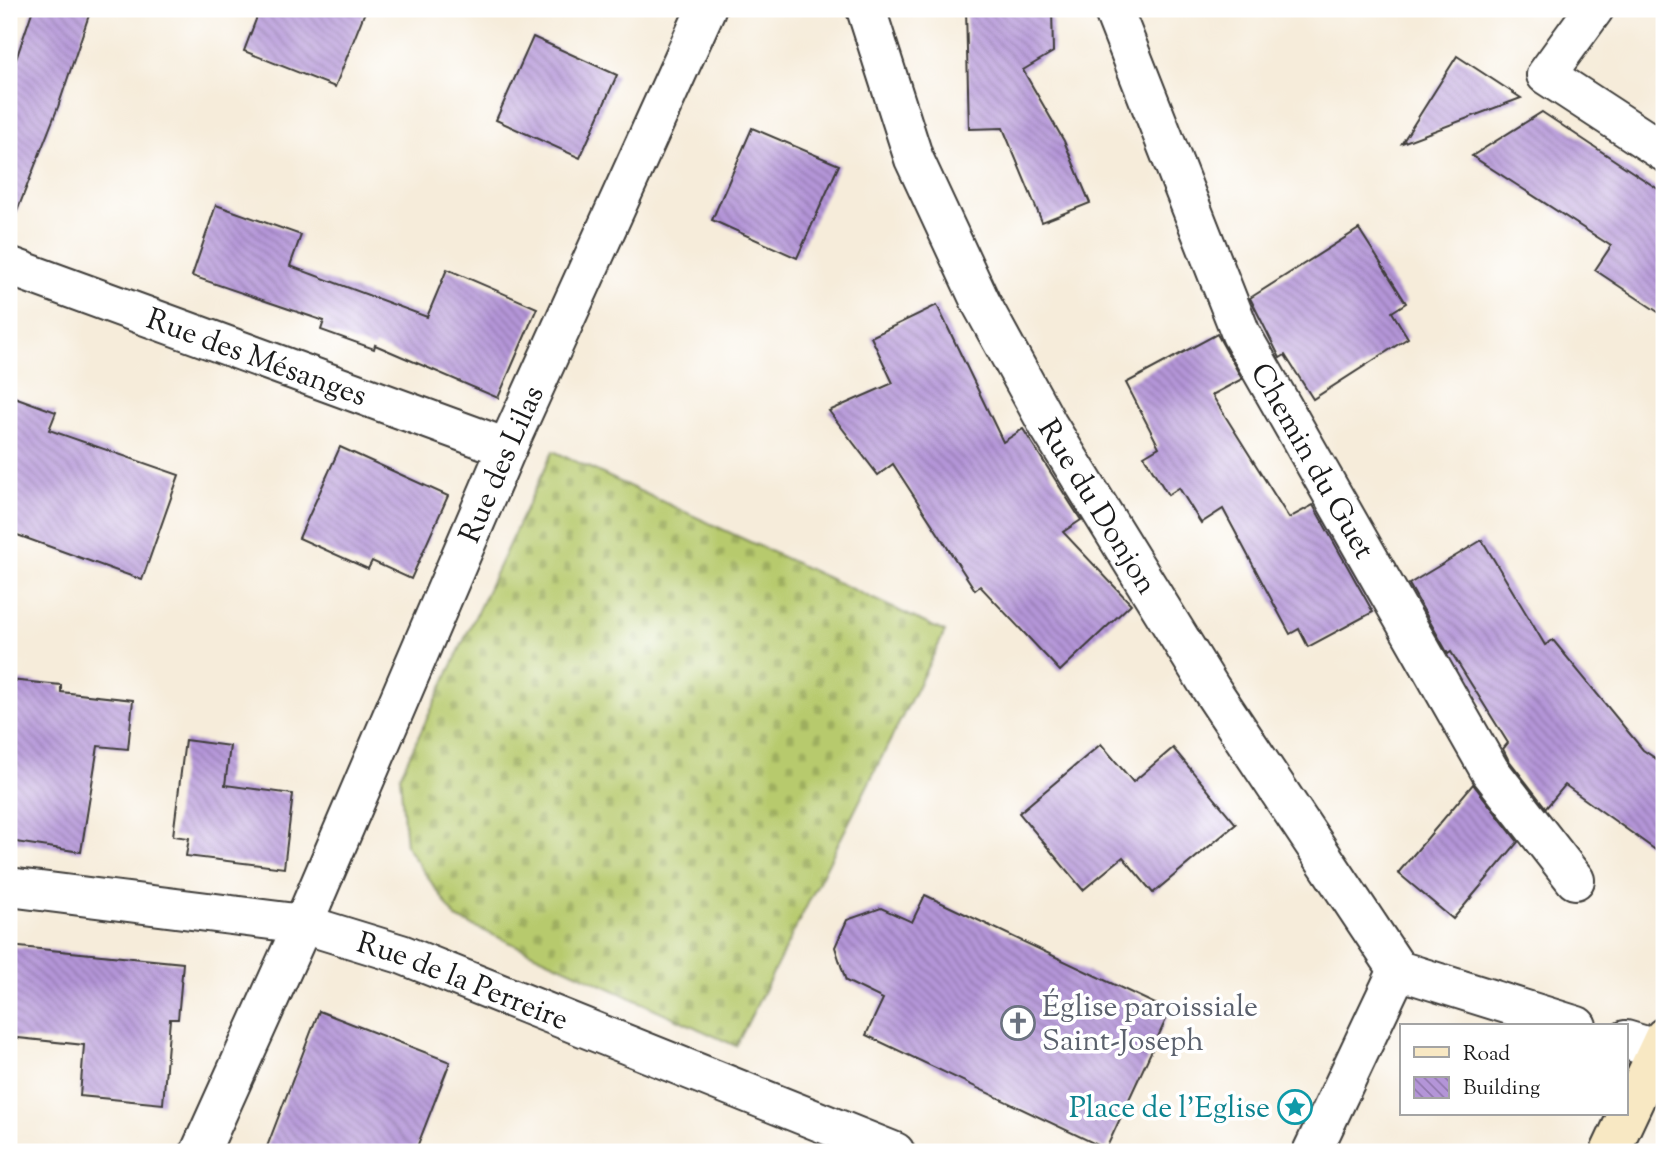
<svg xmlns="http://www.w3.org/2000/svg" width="1673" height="1161" font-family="'Sorts Mill Goudy',serif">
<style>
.cemetery{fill:url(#cemetery-stones);stroke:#6a7344;stroke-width:2}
.building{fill:url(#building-back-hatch)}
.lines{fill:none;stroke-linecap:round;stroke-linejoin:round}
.street-casing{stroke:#3d3b38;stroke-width:42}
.secondary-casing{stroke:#3d3b38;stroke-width:42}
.street{stroke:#fff;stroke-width:38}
.secondary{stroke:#f8e8c3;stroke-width:38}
.labels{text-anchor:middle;stroke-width:7;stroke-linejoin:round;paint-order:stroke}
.street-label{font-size:30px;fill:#1c1c1c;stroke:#fff}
.worship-label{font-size:30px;fill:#5b616d;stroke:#fff;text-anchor:start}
.culture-label{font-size:30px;fill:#0d838f;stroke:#fff;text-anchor:end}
</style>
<defs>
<pattern id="cemetery-stones" width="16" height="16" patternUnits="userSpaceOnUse" patternTransform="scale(1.75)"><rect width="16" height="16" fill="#b7ca6d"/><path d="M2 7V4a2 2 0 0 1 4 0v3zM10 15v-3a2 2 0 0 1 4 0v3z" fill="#9dad5e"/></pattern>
<pattern id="building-back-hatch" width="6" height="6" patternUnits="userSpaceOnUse" patternTransform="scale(1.75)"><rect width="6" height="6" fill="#b495d8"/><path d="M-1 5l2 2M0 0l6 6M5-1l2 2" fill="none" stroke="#9279ae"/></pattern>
</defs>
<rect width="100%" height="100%" fill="#fff"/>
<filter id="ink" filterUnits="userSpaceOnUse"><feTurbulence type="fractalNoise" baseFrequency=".0143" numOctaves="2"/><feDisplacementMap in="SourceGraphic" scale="14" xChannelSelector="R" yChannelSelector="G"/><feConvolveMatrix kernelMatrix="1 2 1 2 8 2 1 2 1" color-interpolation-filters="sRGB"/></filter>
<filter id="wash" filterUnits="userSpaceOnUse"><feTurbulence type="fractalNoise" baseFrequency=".00686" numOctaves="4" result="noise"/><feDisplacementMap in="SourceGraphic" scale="28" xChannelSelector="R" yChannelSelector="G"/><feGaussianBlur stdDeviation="1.57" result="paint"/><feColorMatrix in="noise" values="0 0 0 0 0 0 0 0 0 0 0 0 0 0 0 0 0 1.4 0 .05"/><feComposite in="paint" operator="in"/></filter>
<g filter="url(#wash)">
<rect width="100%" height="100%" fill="#f6ecda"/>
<path class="cemetery" d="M 553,451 L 945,632 L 736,1046 L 456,918 L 406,846 L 400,776 Z"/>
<g id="blocks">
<g class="building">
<path d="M 33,9 L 91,9 L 58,107 L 12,224 L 9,224 L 9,80 Z"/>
<path d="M 260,9 L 366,9 L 335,87 L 244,51 Z"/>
<path d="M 966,9 L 1052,9 L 1053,52 L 1023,70 L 1064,141 L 1090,203 L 1042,222 L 1003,128 L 969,129 Z"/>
<path d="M 533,37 L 617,75 L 580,158 L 496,120 Z"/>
<path d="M 1457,56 L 1521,98 L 1402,143 Z"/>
<path d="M 1542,112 L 1664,193 L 1664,316 L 1595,270 L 1611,246 L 1472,156 Z"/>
<path d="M 752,128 L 839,165 L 797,258 L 712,220 Z"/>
<path d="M 216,205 L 301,235 L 290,266 L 427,317 L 447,269 L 537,308 L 498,398 L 375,345 L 374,349 L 321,330 L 324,321 L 192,276 Z"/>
<path d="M 1359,229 L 1406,303 L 1392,312 L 1408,338 L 1313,399 L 1285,355 L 1280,358 L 1250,298 Z"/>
<path d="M 937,305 L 1003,442 L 1023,429 L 1081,520 L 1063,532 L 1131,604 L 1060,671 L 980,586 L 975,590 L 893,464 L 878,475 L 829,411 L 893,383 L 871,337 Z"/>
<path d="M 1217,334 L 1242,379 L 1212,395 L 1289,518 L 1313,505 L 1373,612 L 1308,647 L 1299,629 L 1290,634 L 1223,509 L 1201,523 L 1179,488 L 1168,495 L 1144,456 L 1159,447 L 1126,383 Z"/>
<path d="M 9,395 L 56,412 L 49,430 L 179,475 L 142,580 L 9,532 Z"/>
<path d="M 340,447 L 448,496 L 411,579 L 372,561 L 368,569 L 299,538 Z"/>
<path d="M 1482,540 L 1545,645 L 1553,640 L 1643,750 L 1664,764 L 1664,856 L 1565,785 L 1546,808 L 1508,759 L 1503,749 L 1508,743 L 1451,652 L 1448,654 L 1409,584 Z"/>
<path d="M 9,680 L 61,685 L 61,692 L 133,700 L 128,749 L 98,746 L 81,852 L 9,841 Z"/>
<path d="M 185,740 L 230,746 L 225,785 L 293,794 L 284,868 L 186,856 L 189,838 L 173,836 Z"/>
<path d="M 1101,744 L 1133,782 L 1173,748 L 1236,824 L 1153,893 L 1123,857 L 1083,890 L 1019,813 Z"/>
<path d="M 1473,784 L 1518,842 L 1453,919 L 1398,873 Z"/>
<path d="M 925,895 L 1170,1011 L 1106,1149 L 866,1035 L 883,999 L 846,981 L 835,947 L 847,920 L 881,908 L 912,922 Z"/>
<path d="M 9,946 L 183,963 L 178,1019 L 170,1019 L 163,1104 L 80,1096 L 84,1045 L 9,1037 Z"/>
<path d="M 319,1011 L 450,1062 L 415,1152 L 265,1152 Z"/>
</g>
</g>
</g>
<g filter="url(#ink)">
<use href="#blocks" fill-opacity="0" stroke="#3d3b38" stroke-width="2"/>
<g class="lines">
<g class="street-casing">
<g id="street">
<path id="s1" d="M 866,9 L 914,159 L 981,303 L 1048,425 L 1211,689 L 1398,970"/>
<path id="s2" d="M 1113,9 L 1241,334 L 1490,771 L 1575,880"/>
<path d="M 1594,9 L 1546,75 L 1664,152"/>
<path id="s3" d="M 9,266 L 507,448"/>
<path id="s4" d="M 9,887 L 303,924 L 401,954 L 895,1152"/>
<path d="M 1626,1040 L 1656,1049"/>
<path id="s5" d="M 200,1152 L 303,924 L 507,448 L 706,9"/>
<path d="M 1312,1152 L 1398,970 L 1577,1026"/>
</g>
</g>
<g class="secondary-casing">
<path id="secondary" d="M 1610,1152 L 1664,1037"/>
</g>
<use href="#street" class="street"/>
<use href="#secondary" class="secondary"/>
</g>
</g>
<defs>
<g id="church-ring" transform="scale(1.75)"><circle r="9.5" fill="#fff" stroke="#6b7280" stroke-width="1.5"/><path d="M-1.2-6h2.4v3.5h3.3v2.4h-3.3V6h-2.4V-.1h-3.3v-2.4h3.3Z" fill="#6b7280"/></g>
<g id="sight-ring" transform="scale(1.75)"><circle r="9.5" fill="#fff" stroke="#0f9aa8" stroke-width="1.5"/><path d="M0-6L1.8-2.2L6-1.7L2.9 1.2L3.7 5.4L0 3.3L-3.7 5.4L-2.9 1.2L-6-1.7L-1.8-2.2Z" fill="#0f9aa8"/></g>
</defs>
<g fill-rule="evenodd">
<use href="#church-ring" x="1018" y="1023"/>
<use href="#sight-ring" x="1295" y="1107"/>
</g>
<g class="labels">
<g class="street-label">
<text dy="10" stroke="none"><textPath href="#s3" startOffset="264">Rue des Mésanges</textPath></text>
<text dy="10" stroke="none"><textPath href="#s2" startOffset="495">Chemin du Guet</textPath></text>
<text dy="10" stroke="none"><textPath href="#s5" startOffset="751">Rue des Lilas</textPath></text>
<text dy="10" stroke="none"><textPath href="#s1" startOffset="551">Rue du Donjon</textPath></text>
<text dy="10" stroke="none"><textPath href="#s4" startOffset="466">Rue de la Perreire</textPath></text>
</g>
<g class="worship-label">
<text x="1042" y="1016">Église paroissiale<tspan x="1042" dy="34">Saint-Joseph</tspan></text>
</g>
<g class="culture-label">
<text x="1270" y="1117">Place de l'Eglise</text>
</g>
</g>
<rect width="1673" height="1161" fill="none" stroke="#fff" stroke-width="35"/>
<rect x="1400" y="1024" width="228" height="91" fill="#ffffff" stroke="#a4a4a4" stroke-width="2"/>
<rect x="1414" y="1047" width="35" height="10" fill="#f8e8c3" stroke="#a4a4a4" stroke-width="2"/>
<text x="1463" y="1060" font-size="21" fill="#1c1c1c">Road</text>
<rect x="1414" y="1077" width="35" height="21" fill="url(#building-back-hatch)" stroke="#a4a4a4" stroke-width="2"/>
<text x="1463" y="1094" font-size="21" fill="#1c1c1c">Building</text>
</svg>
